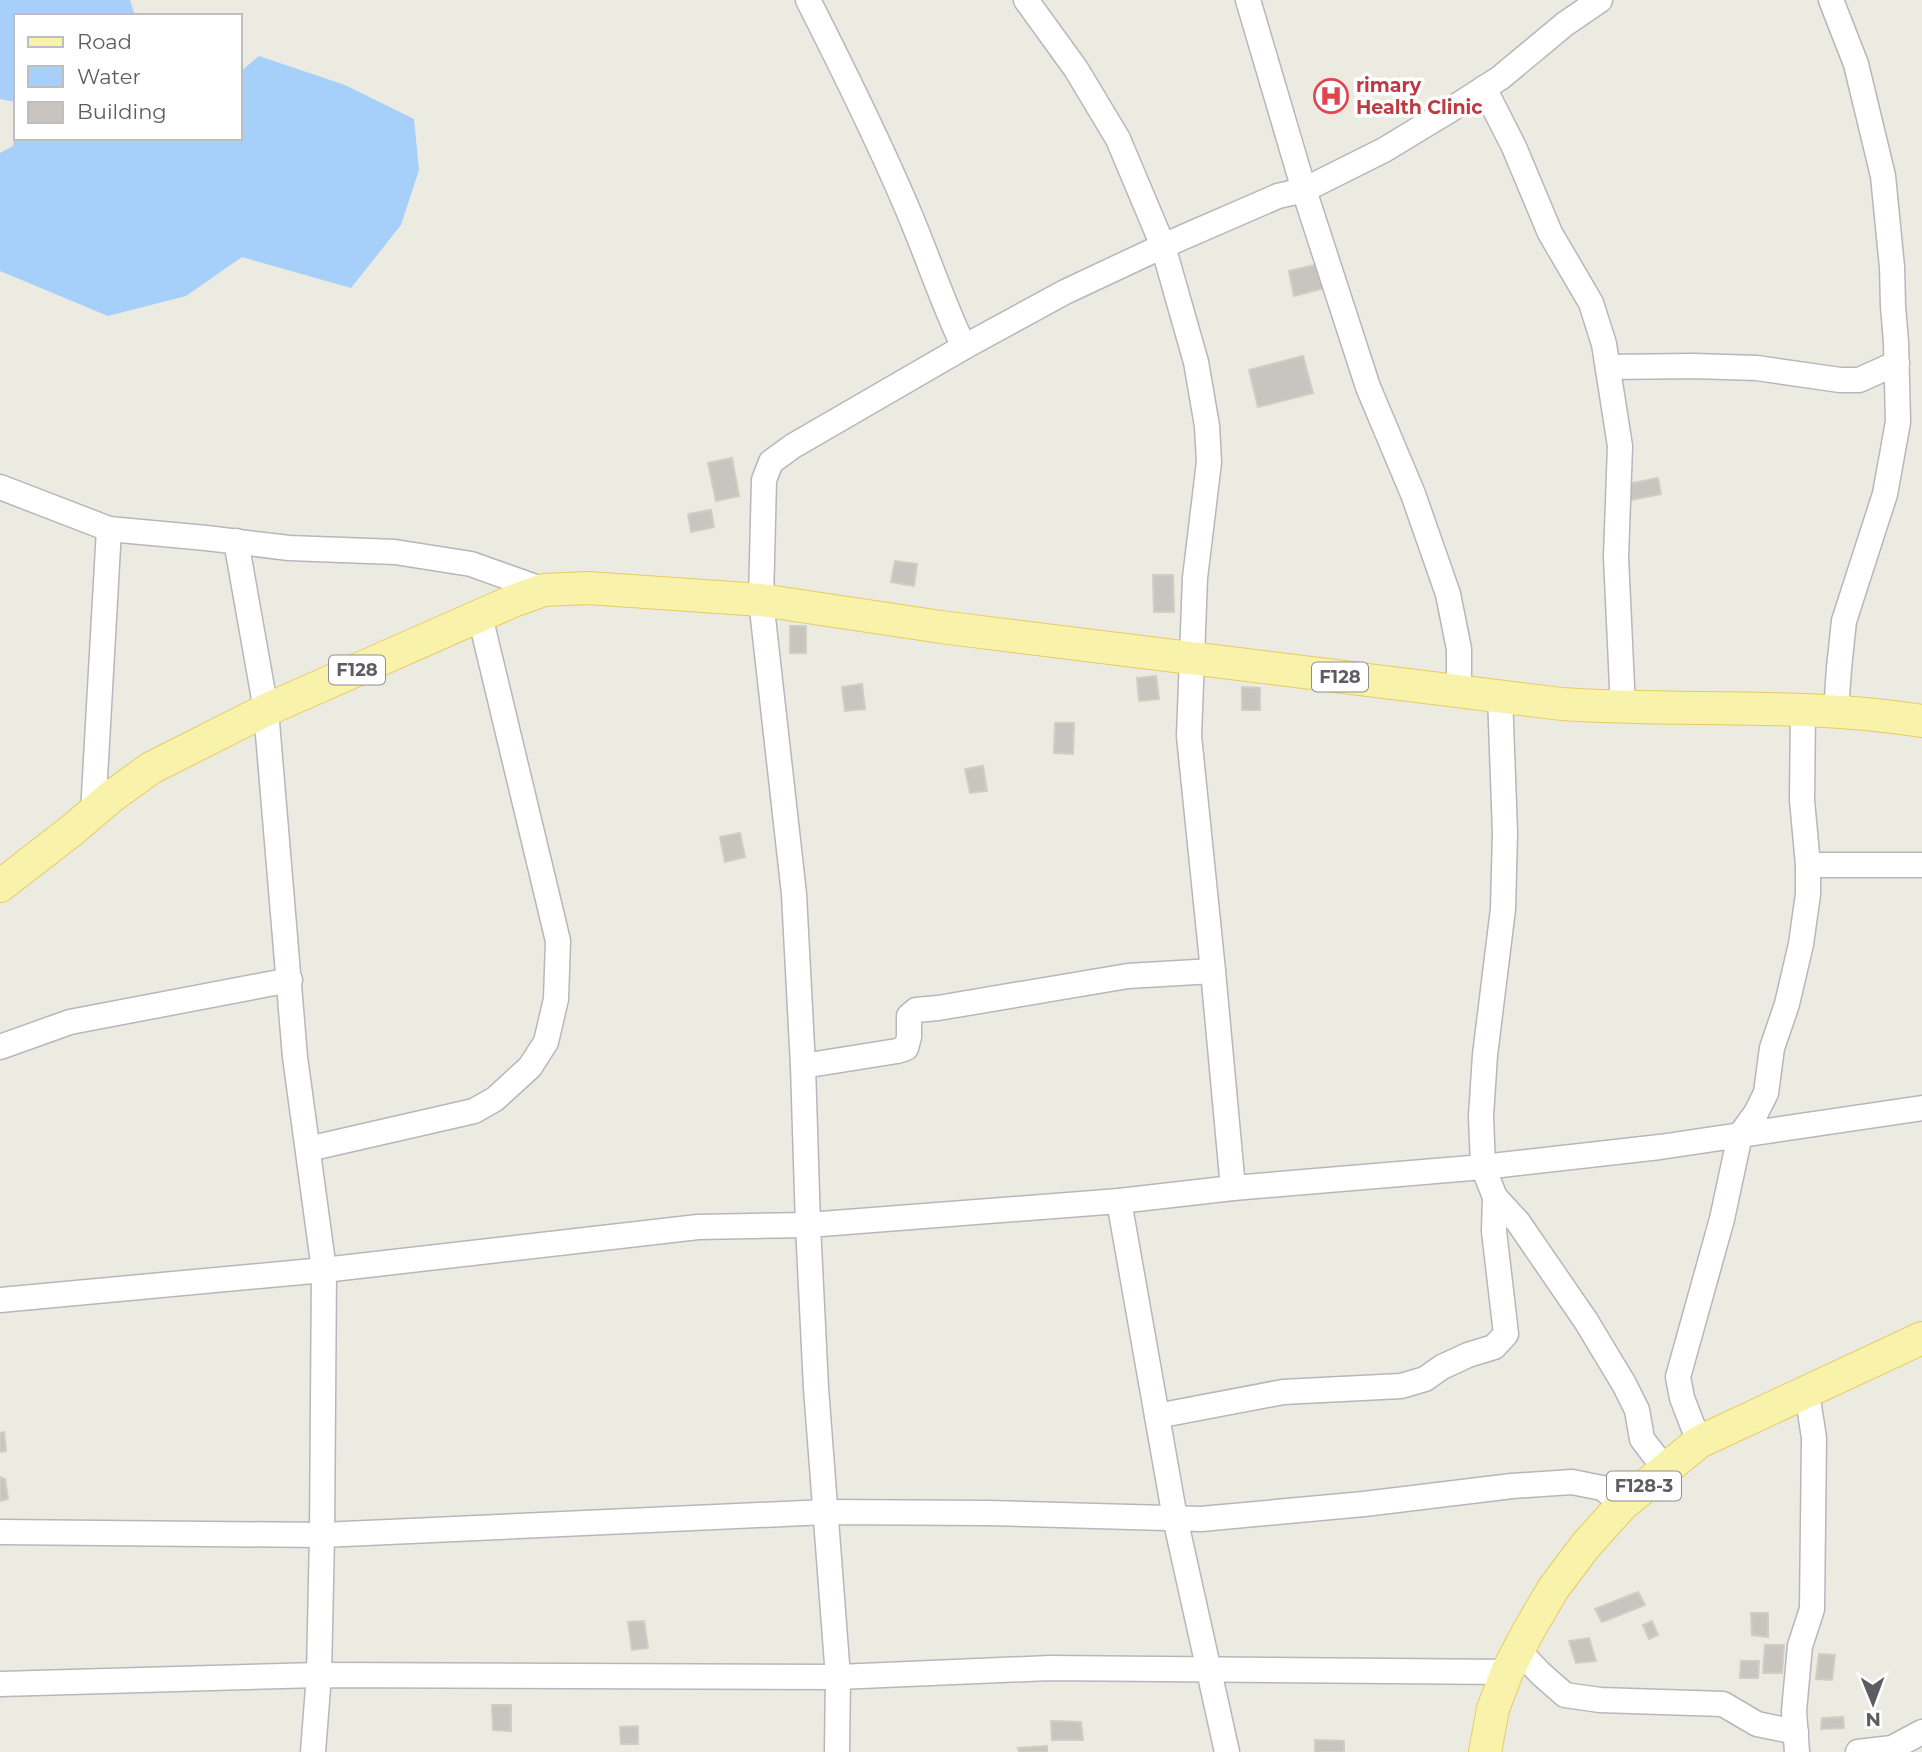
<svg xmlns="http://www.w3.org/2000/svg" width="1922" height="1752" font-family="Montserrat,sans-serif">
<style>
.medical{fill:#f9e3df}
.water{fill:#a6cff9}
.building{fill:#c8c5c0;stroke:#d1cdc1;stroke-width:2}
.lines{fill:none;stroke-linecap:round;stroke-linejoin:round}
.minor-casing{stroke:#b5b7bc;stroke-width:27}
.major-casing{stroke:#e7cb61;stroke-width:34}
.minor{stroke:#fff;stroke-width:24}
.major{stroke:#f9f2ab;stroke-width:32}
.labels{text-anchor:middle;stroke-width:7;stroke-linejoin:round;paint-order:stroke}
.shield{fill:#fff;stroke:#8c8e91;stroke-width:2}
.shield-label{font-size:18px;font-weight:bold;fill:#5b5d62}
.health-label{font-size:19px;font-weight:bold;fill:#be3a42;stroke:#fff;text-anchor:start}
</style>
<rect width="100%" height="100%" fill="#ecebe2"/>
<path class="medical" d="M 1333,73 L 1345,113 L 1328,117 L 1316,79 Z"/>
<g class="water">
<path d="M 0,0 L 130,0 L 135,16 L 16,16 L 16,102 L 0,99 Z"/>
<path d="M 259,56 L 345,85 L 414,119 L 419,170 L 401,225 L 351,288 L 242,257 L 186,296 L 108,316 L 0,271 L 0,153 L 13,146 L 16,123 L 16,138 L 240,138 L 240,72 Z"/>
</g>
<g class="building">
<path d="M 1319,264 L 1325,288 L 1294,296 L 1289,271 Z"/>
<path d="M 1303,356 L 1313,393 L 1258,407 L 1249,370 Z"/>
<path d="M 732,458 L 739,496 L 716,501 L 708,463 Z"/>
<path d="M 1658,478 L 1661,494 L 1631,500 L 1628,484 Z"/>
<path d="M 711,510 L 714,527 L 691,532 L 688,514 Z"/>
<path d="M 895,561 L 917,564 L 914,586 L 891,582 Z"/>
<path d="M 1153,575 L 1173,575 L 1174,612 L 1154,612 Z"/>
<rect x="790" y="626" width="16" height="27"/>
<path d="M 1156,676 L 1159,699 L 1139,701 L 1137,678 Z"/>
<path d="M 862,684 L 865,709 L 845,711 L 842,687 Z"/>
<path d="M 1242,687 L 1260,688 L 1260,710 L 1242,710 Z"/>
<path d="M 1055,723 L 1074,723 L 1073,754 L 1054,753 Z"/>
<path d="M 983,766 L 987,791 L 970,793 L 965,769 Z"/>
<path d="M 740,833 L 745,857 L 725,862 L 720,837 Z"/>
<path d="M 4,1432 L 6,1451 L 0,1452 L 0,1433 Z"/>
<path d="M 0,1477 L 5,1479 L 8,1499 L 0,1501 Z"/>
<path d="M 1638,1592 L 1645,1605 L 1602,1622 L 1595,1609 Z"/>
<path d="M 1751,1613 L 1768,1613 L 1768,1637 L 1752,1635 Z"/>
<path d="M 644,1621 L 648,1648 L 632,1650 L 628,1622 Z"/>
<path d="M 1652,1621 L 1658,1635 L 1649,1639 L 1643,1625 Z"/>
<path d="M 1589,1638 L 1596,1661 L 1576,1663 L 1569,1641 Z"/>
<path d="M 1765,1645 L 1784,1645 L 1782,1673 L 1763,1673 Z"/>
<path d="M 1819,1654 L 1835,1655 L 1832,1680 L 1816,1679 Z"/>
<path d="M 1741,1661 L 1759,1661 L 1758,1678 L 1740,1678 Z"/>
<path d="M 492,1705 L 511,1705 L 511,1731 L 493,1730 Z"/>
<path d="M 1843,1717 L 1844,1728 L 1821,1729 L 1822,1718 Z"/>
<path d="M 1051,1721 L 1081,1722 L 1083,1740 L 1052,1740 Z"/>
<path d="M 638,1726 L 638,1744 L 621,1744 L 620,1727 Z"/>
<path d="M 1315,1740 L 1344,1741 L 1344,1752 L 1315,1752 Z"/>
<path d="M 1047,1746 L 1047,1752 L 1019,1752 L 1018,1748 Z"/>
</g>
<g class="lines">
<g class="minor-casing">
<g id="minor">
<path d="M 808,0 C 843,69 877,137 907,208 C 927,254 942,302 964,347"/>
<path d="M 1026,0 L 1076,69 L 1118,139 L 1163,246 L 1196,362 L 1207,426 L 1209,462 L 1195,578 L 1189,736 L 1213,971 L 1233,1188"/>
<path d="M 1248,0 L 1304,190 L 1368,387 L 1413,494 L 1448,594 L 1459,649 L 1459,690"/>
<path d="M 1831,0 L 1856,64 L 1883,176 L 1892,267 L 1893,306 L 1896,342 L 1898,422 L 1885,494 L 1844,621 L 1839,668 L 1836,712"/>
<path d="M 1484,88 L 1514,147 L 1550,233 L 1591,303 L 1604,344 L 1620,446 L 1616,557 L 1623,708"/>
<path d="M 1608,367 L 1694,366 L 1757,368 L 1840,380 L 1859,380 L 1897,363"/>
<path d="M 0,487 L 109,529 L 206,538 L 289,548 L 395,552 L 471,564 L 544,590"/>
<path d="M 236,541 L 266,710 L 295,1057 L 324,1270 L 322,1535 L 319,1675 L 313,1752"/>
<path d="M 1500,695 L 1505,833 L 1503,909 L 1485,1055 L 1481,1116 L 1483,1167 L 1495,1197 L 1518,1222 L 1586,1321 L 1624,1384 L 1637,1410 L 1642,1439 L 1665,1469"/>
<path d="M 93,813 L 109,529"/>
<path d="M 1808,865 L 1922,865"/>
<path d="M 0,1047 L 70,1022 L 290,980"/>
<path d="M 803,1066 L 897,1051 L 906,1048 L 909,1037 L 909,1016 L 916,1010 L 938,1008 L 1128,976 L 1213,971"/>
<path d="M 308,1149 L 474,1111 L 495,1099 L 530,1067 L 546,1042 L 556,999 L 558,941 L 480,616"/>
<path d="M 1119,1201 L 1175,1518 L 1227,1752"/>
<path d="M 0,1300 L 324,1270 L 698,1227 L 808,1225 L 1119,1201 L 1233,1188 L 1483,1167 L 1660,1147 L 1922,1108"/>
<path d="M 1157,1416 L 1283,1392 L 1401,1386 L 1425,1379 L 1442,1367 L 1468,1355 L 1494,1347 L 1506,1334 L 1494,1231 L 1495,1197"/>
<path d="M 1699,1442 L 1682,1398 L 1678,1377 L 1722,1219 L 1740,1135 L 1756,1113 L 1766,1093 L 1772,1048 L 1787,1004 L 1801,944 L 1808,894 L 1808,865 L 1802,800 L 1803,710"/>
<path d="M 0,1532 L 322,1535 L 826,1512 L 988,1513 L 1201,1519 L 1364,1504 L 1512,1486 L 1572,1482 L 1602,1488 L 1623,1504"/>
<path d="M 1518,1650 L 1541,1674 L 1565,1695 L 1600,1700 L 1723,1704 L 1757,1724 L 1796,1732"/>
<path d="M 0,1684 L 319,1675 L 838,1677 L 1050,1668 L 1507,1672"/>
<path d="M 837,1752 L 838,1677 L 816,1388 L 808,1225 L 803,1066 L 794,894 L 761,600 L 764,480 L 771,462 L 793,446 L 964,347 L 1065,292 L 1163,246 L 1278,196 L 1304,190 L 1384,150 L 1450,110 L 1500,78 L 1565,24 L 1600,0"/>
<path d="M 1797,1752 L 1794,1711 L 1800,1646 L 1812,1609 L 1814,1438 L 1807,1393"/>
<path d="M 1858,1752 L 1892,1748 L 1922,1732"/>
</g>
</g>
<g class="major-casing">
<g id="major">
<path d="M 0,886 L 71,831 L 111,797 L 151,768 L 266,710 L 513,601 L 544,590 L 588,588 L 761,600 L 941,627 L 1562,704 C 1682,712 1803,702 1922,721"/>
<path d="M 1485,1752 L 1493,1709 L 1507,1672 L 1529,1630 L 1553,1589 L 1586,1545 L 1623,1504 L 1699,1442 L 1922,1338"/>
</g>
</g>
<use href="#minor" class="minor"/>
<use href="#major" class="major"/>
</g>
<defs>
<g id="hospital-ring" transform="scale(1.75)"><circle r="9.5" fill="#fff" stroke="#e0444e" stroke-width="1.5"/><path d="M-5-5h3v3.5h4V-5h3V5h-3V1.5h-4V5h-3Z" fill="#e0444e"/></g>
</defs>
<g fill-rule="evenodd">
<use href="#hospital-ring" x="1331" y="96"/>
</g>
<g class="labels">
<g class="shield">
<rect x="329" y="655.5" width="56" height="29" rx="5"/>
<rect x="1312" y="662.5" width="56" height="29" rx="5"/>
<rect x="1607" y="1471.5" width="74" height="29" rx="5"/>
</g>
<g class="shield-label">
<text x="357" y="676">F128</text>
<text x="1340" y="683">F128</text>
<text x="1644" y="1492">F128-3</text>
</g>
<g class="health-label">
<text x="1356" y="92">rimary<tspan x="1356" dy="22">Health Clinic</tspan></text>
</g>
</g>
<rect x="14" y="14" width="228" height="126" fill="#ffffff" stroke="#bdbec0" stroke-width="2"/>
<rect x="28" y="37" width="35" height="10" fill="#f9f2ab" stroke="#bdbec0" stroke-width="2"/>
<text x="77" y="49" font-size="21" fill="#5b5d62">Road</text>
<rect x="28" y="66" width="35" height="21" fill="#a6cff9" stroke="#bdbec0" stroke-width="2"/>
<text x="77" y="84" font-size="21" fill="#5b5d62">Water</text>
<rect x="28" y="102" width="35" height="21" fill="#c8c5c0" stroke="#bdbec0" stroke-width="2"/>
<text x="77" y="119" font-size="21" fill="#5b5d62">Building</text>
<g transform="translate(1873 1703) rotate(179)" stroke="#ffffff" stroke-width="5" paint-order="stroke">
<path d="M0-5L12 26L0 18L-12 26Z" fill="#5b5d62"/>
<text y="-10" font-size="19" font-weight="bold" text-anchor="middle" fill="#5b5d62">N</text>
</g>
</svg>
